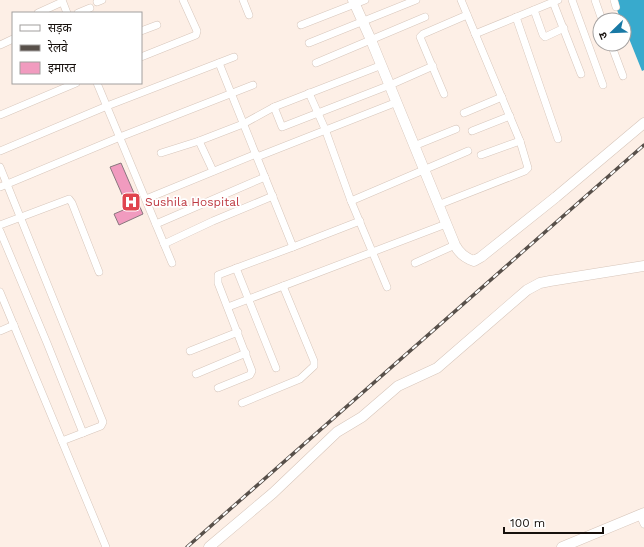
<svg xmlns="http://www.w3.org/2000/svg" width="644" height="547" font-family="'Work Sans','Noto Sans Devanagari',sans-serif">
<style>
.water{fill:#38aacd}
.building{fill:#f19bbf;stroke:#89777e}
.lines{fill:none;stroke-linecap:round;stroke-linejoin:round}
.street-casing{stroke:#d7c6bb;stroke-width:8}
.secondary-casing{stroke:#d7c6bb;stroke-width:11}
.street{stroke:#fff;stroke-width:7}
.secondary{stroke:#fff;stroke-width:10}
.rail-casing{stroke:#58504a;stroke-width:3.5}
.rail{stroke:#fff;stroke-width:2;stroke-dasharray:6;stroke-linecap:butt}
.labels{text-anchor:middle;stroke-width:3.5;stroke-linejoin:round;paint-order:stroke}
.health-label{font-size:12px;fill:#be3a42;stroke:#fff;text-anchor:start}
</style>
<rect width="100%" height="100%" fill="#fdefe6"/>
<path class="water" d="M 613,0 L 644,0 L 644,70 L 642,71 L 624,26 L 624,20 L 621,20 Z"/>
<path class="building" d="M 121,163 L 143,214 L 119,225 L 114,214 L 128,208 L 110,167 Z"/>
<g class="lines">
<g class="street-casing">
<g id="street">
<path d="M 62,0 L 67,13"/>
<path d="M 243,0 L 249,15"/>
<path d="M 572,0 L 603,85"/>
<path d="M 595,0 L 602,20"/>
<path d="M 614,0 L 616,7"/>
<path d="M 97,2 L 102,0"/>
<path d="M 553,2 L 581,74"/>
<path d="M 534,10 L 543,35 L 545,37 L 564,28"/>
<path d="M 38,13 L 62,2"/>
<path d="M 78,13 L 90,8"/>
<path d="M 516,17 L 558,139"/>
<path d="M 301,25 L 365,0"/>
<path d="M 141,31 L 157,25"/>
<path d="M 475,34 L 558,0"/>
<path d="M 309,43 L 416,0"/>
<path d="M 611,44 L 623,76"/>
<path d="M 0,45 L 13,39"/>
<path d="M 141,57 L 196,35 L 197,31 L 183,0"/>
<path d="M 219,63 L 293,247 L 360,221"/>
<path d="M 316,63 L 425,17"/>
<path d="M 97,83 L 172,263"/>
<path d="M 309,93 L 325,129 L 351,201 L 387,287"/>
<path d="M 444,94 L 420,37 L 423,34 L 467,15"/>
<path d="M 274,107 L 282,127 L 390,85 L 433,66"/>
<path d="M 464,113 L 502,97"/>
<path d="M 0,115 L 76,83"/>
<path d="M 472,131 L 510,116"/>
<path d="M 414,146 L 456,129"/>
<path d="M 0,151 L 107,106 L 234,57"/>
<path d="M 161,153 L 199,141"/>
<path d="M 481,155 L 520,141"/>
<path d="M 257,157 L 397,102"/>
<path d="M 0,167 L 103,422 L 101,426 L 62,441"/>
<path d="M 213,171 L 199,141 L 243,124 L 274,107 L 382,65"/>
<path d="M 0,187 L 120,137 L 253,85"/>
<path d="M 146,199 L 256,154"/>
<path d="M 351,201 L 468,151"/>
<path d="M 438,205 L 525,171 L 528,168 L 520,141 L 461,0"/>
<path d="M 156,224 L 265,177"/>
<path d="M 0,225 L 69,199 L 72,203 L 99,272"/>
<path d="M 0,231 L 47,343 L 83,433"/>
<path d="M 164,244 L 213,221 L 273,196"/>
<path d="M 415,263 L 455,245"/>
<path d="M 236,268 L 276,368"/>
<path d="M 0,292 L 106,547"/>
<path d="M 228,307 L 446,224"/>
<path d="M 0,331 L 14,325"/>
<path d="M 190,351 L 238,332"/>
<path d="M 196,374 L 246,353"/>
<path d="M 218,388 L 250,375 L 252,371 L 218,283 L 218,275 L 293,247"/>
<path d="M 242,403 L 300,379 L 314,366 L 314,361 L 283,286"/>
<path d="M 640,515 L 644,524"/>
</g>
</g>
<g class="secondary-casing">
<g id="secondary">
<path d="M 353,0 L 371,40 L 455,245 C 459,253 465,258 474,261 L 481,257 L 556,197 L 644,123"/>
<path d="M 209,547 L 273,493 L 337,432 L 362,417 L 398,386 L 437,368 L 527,290 L 540,283 L 550,281 L 644,266"/>
<path d="M 562,547 L 644,513"/>
</g>
</g>
<use href="#street" class="street"/>
<use href="#secondary" class="secondary"/>
<g class="rail-casing">
<path id="rail" d="M 187,547 L 644,145"/>
</g>
<use href="#rail" class="rail"/>
</g>
<defs>
<g id="hospital-square" transform="scale(1)"><rect x="-9" y="-9" width="18" height="18" rx="4" fill="#e0444e" stroke="#fff"/><path d="M-5-5h3v3.5h4V-5h3V5h-3V1.5h-4V5h-3Z" fill="#fff"/></g>
</defs>
<g fill-rule="evenodd">
<use href="#hospital-square" x="131" y="202"/>
</g>
<g class="labels">
<g class="health-label">
<text x="145" y="206">Sushila Hospital</text>
</g>
</g>
<rect x="12" y="12" width="130" height="72" fill="#ffffff" stroke="#a29f9e"/>
<rect x="20" y="25" width="20" height="6" fill="#ffffff" stroke="#a29f9e"/>
<text x="48" y="32" font-size="12" fill="#16100c">सड़क</text>
<rect x="20" y="45" width="20" height="6" fill="#58504a" stroke="#a29f9e"/>
<text x="48" y="52" font-size="12" fill="#16100c">रेलवे</text>
<rect x="20" y="62" width="20" height="12" fill="#f19bbf" stroke="#a29f9e"/>
<text x="48" y="72" font-size="12" fill="#16100c">इमारत</text>
<g transform="translate(612 32) rotate(247)"><circle r="19" fill="#ffffff" stroke="#a29f9e"/>
<path d="M0-3L7 15L0 10L-7 15Z" fill="#1879a5"/>
<text y="-6" font-size="11" font-weight="bold" text-anchor="middle" fill="#16100c">उ</text>
</g>
<path d="M504 527v6h99v-6" fill="none" stroke="#16100c" stroke-width="2"/>
<text x="510" y="527" font-size="12" fill="#16100c" stroke="#ffffff" stroke-width="3" paint-order="stroke">100 m</text>
</svg>
